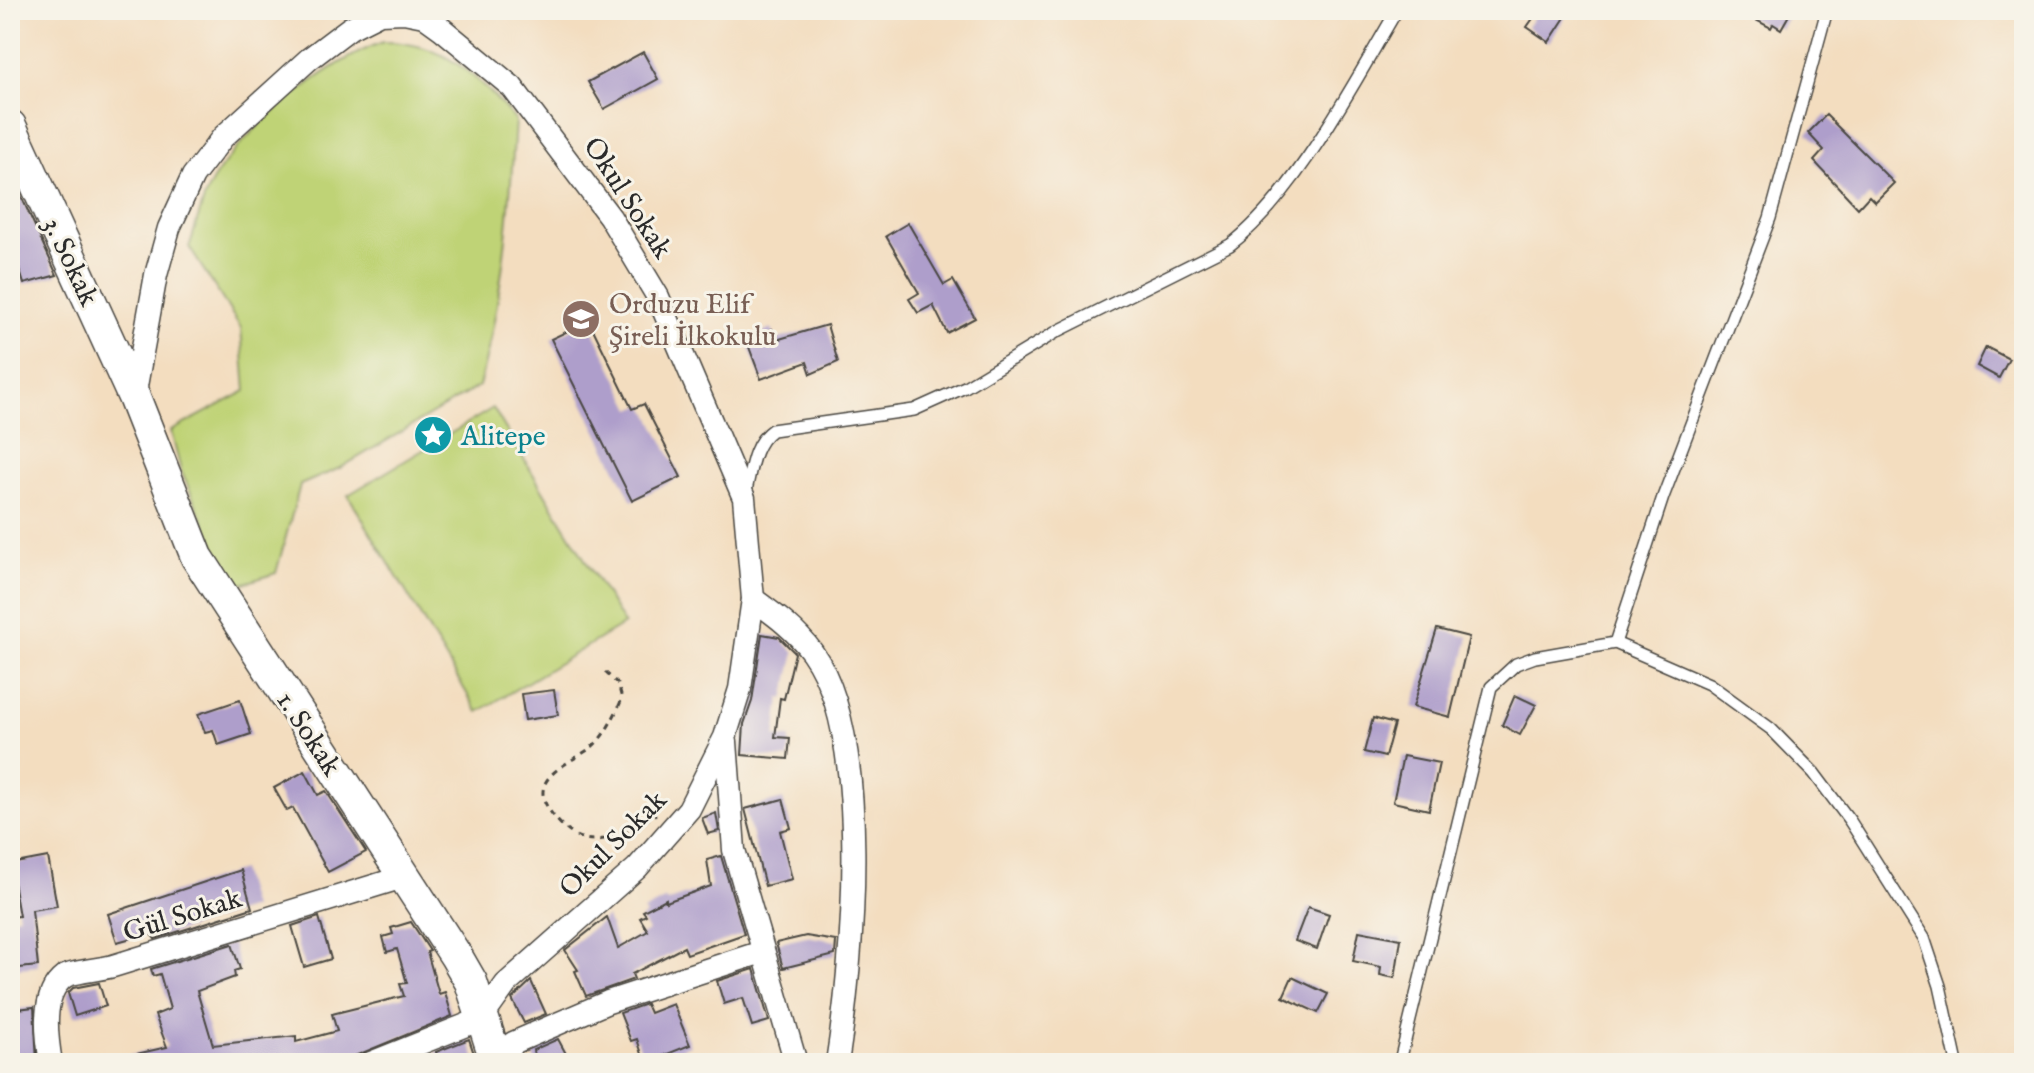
<svg xmlns="http://www.w3.org/2000/svg" width="2034" height="1073" font-family="'IM FELL English',serif">
<style>
.green{fill:#bfd376;stroke:#757f50;stroke-width:2}
.building{fill:#ae9ecb}
.lines{fill:none;stroke-linecap:round;stroke-linejoin:round}
.lane-casing{stroke:#494641;stroke-width:14}
.street-casing{stroke:#494641;stroke-width:25}
.secondary-casing{stroke:#494641;stroke-width:35}
.path{stroke:#494641;stroke-width:3;stroke-dasharray:6 6;stroke-linecap:butt}
.lane{stroke:#fff;stroke-width:11}
.street{stroke:#fff;stroke-width:22}
.secondary{stroke:#fff;stroke-width:32}
.labels{text-anchor:middle;stroke-width:6;stroke-linejoin:round;paint-order:stroke}
.street-label{font-size:28px;fill:#2b2b2b;stroke:#f7f3e8}
.education-label{font-size:28px;fill:#785e54;stroke:#f7f3e8;text-anchor:start}
.culture-label{font-size:28px;fill:#0d838f;stroke:#f7f3e8;text-anchor:start}
</style>
<rect width="100%" height="100%" fill="#f7f3e8"/>
<filter id="ink" filterUnits="userSpaceOnUse"><feTurbulence type="fractalNoise" baseFrequency=".0125" numOctaves="2"/><feDisplacementMap in="SourceGraphic" scale="16" xChannelSelector="R" yChannelSelector="G"/><feConvolveMatrix kernelMatrix="1 2 1 2 8 2 1 2 1" color-interpolation-filters="sRGB"/></filter>
<filter id="wash" filterUnits="userSpaceOnUse"><feTurbulence type="fractalNoise" baseFrequency=".006" numOctaves="4" result="noise"/><feDisplacementMap in="SourceGraphic" scale="32" xChannelSelector="R" yChannelSelector="G"/><feGaussianBlur stdDeviation="1.8" result="paint"/><feColorMatrix in="noise" values="0 0 0 0 0 0 0 0 0 0 0 0 0 0 0 0 0 1.4 0 .05"/><feComposite in="paint" operator="in"/></filter>
<g filter="url(#wash)">
<rect width="100%" height="100%" fill="#f3ddbf"/>
<g class="green">
<path d="M 383,42 C 444,41 478,77 515,120 C 510,210 503,299 479,386 L 340,468 L 300,485 L 276,573 L 233,587 L 181,471 L 171,431 L 246,391 L 241,328 L 189,247 C 197,226 202,196 215,177 C 248,126 326,63 383,42 Z"/>
<path d="M 493,408 L 624,624 L 478,712 L 348,495 Z"/>
</g>
<g id="blocks">
<g class="building">
<path d="M 1539,10 L 1558,10 L 1566,16 L 1549,42 L 1527,27 Z"/>
<path d="M 1737,10 L 1781,10 L 1789,15 L 1781,29 L 1773,24 L 1771,28 Z"/>
<path d="M 643,52 L 658,79 L 604,109 L 588,82 Z"/>
<path d="M 1826,115 L 1894,183 L 1875,202 L 1869,196 L 1858,208 L 1814,161 L 1824,150 L 1808,133 Z"/>
<path d="M 12,176 L 57,275 L 24,284 L 10,238 Z"/>
<path d="M 908,223 L 944,285 L 953,280 L 975,318 L 947,333 L 933,305 L 918,313 L 909,299 L 919,293 L 886,236 Z"/>
<path d="M 589,321 L 632,409 L 644,404 L 681,477 L 632,501 L 551,339 Z"/>
<path d="M 827,325 L 838,362 L 811,374 L 807,362 L 761,379 L 746,339 L 772,329 L 776,340 Z"/>
<path d="M 1986,347 L 2009,359 L 1999,378 L 1977,366 Z"/>
<path d="M 1437,629 L 1469,637 L 1450,717 L 1413,707 Z"/>
<path d="M 762,634 L 779,637 L 795,653 L 784,699 L 780,698 L 775,737 L 790,738 L 788,759 L 742,755 L 744,724 L 752,701 Z"/>
<path d="M 554,690 L 558,715 L 525,720 L 521,694 Z"/>
<path d="M 1515,695 L 1536,705 L 1520,735 L 1502,725 Z"/>
<path d="M 240,700 L 251,734 L 218,745 L 213,730 L 205,732 L 198,714 Z"/>
<path d="M 1373,718 L 1394,724 L 1385,757 L 1364,752 Z"/>
<path d="M 1403,756 L 1439,763 L 1429,810 L 1393,802 Z"/>
<path d="M 305,771 L 318,795 L 326,791 L 366,852 L 328,872 L 293,808 L 287,811 L 274,788 Z"/>
<path d="M 783,799 L 791,828 L 780,831 L 792,879 L 765,886 L 745,809 Z"/>
<path d="M 716,813 L 719,831 L 708,834 L 702,818 Z"/>
<path d="M 721,856 L 744,934 L 687,954 L 684,947 L 632,974 L 634,979 L 586,996 L 575,971 L 578,970 L 565,950 L 607,917 L 618,948 L 648,931 L 640,918 L 646,915 L 643,911 L 666,899 L 666,902 L 711,886 L 707,860 Z"/>
<path d="M 48,857 L 57,906 L 32,910 L 38,966 L 10,969 L 10,917 L 19,916 L 10,864 Z"/>
<path d="M 241,870 L 252,908 L 155,939 L 150,933 L 117,942 L 108,914 Z"/>
<path d="M 1308,907 L 1329,914 L 1317,949 L 1295,941 Z"/>
<path d="M 319,917 L 331,959 L 304,967 L 292,926 Z"/>
<path d="M 411,922 L 430,951 L 427,952 L 439,994 L 445,992 L 452,1016 L 338,1063 L 124,1063 L 123,1057 L 167,1047 L 155,1015 L 170,1009 L 160,974 L 153,976 L 151,969 L 232,944 L 240,969 L 234,971 L 235,977 L 197,991 L 213,1045 L 296,1036 L 296,1042 L 337,1031 L 332,1014 L 404,996 L 400,984 L 407,983 L 397,949 L 387,952 L 383,937 L 393,934 L 391,928 Z"/>
<path d="M 1359,931 L 1401,939 L 1395,978 L 1380,975 L 1381,967 L 1353,961 Z"/>
<path d="M 806,936 L 836,941 L 835,955 L 783,968 L 776,943 Z"/>
<path d="M 754,969 L 769,1021 L 752,1026 L 743,998 L 724,1004 L 717,981 Z"/>
<path d="M 1292,977 L 1328,994 L 1318,1013 L 1283,997 Z"/>
<path d="M 531,981 L 546,1014 L 524,1023 L 512,999 Z"/>
<path d="M 99,983 L 106,1006 L 75,1016 L 68,993 L 73,988 Z"/>
<path d="M 646,1004 L 650,1013 L 673,1004 L 690,1045 L 645,1063 L 637,1039 L 631,1041 L 620,1013 Z"/>
<path d="M 34,1007 L 37,1063 L 10,1063 L 10,1010 Z"/>
<path d="M 469,1039 L 477,1063 L 438,1063 L 436,1052 Z"/>
<path d="M 558,1039 L 571,1063 L 535,1063 L 533,1050 Z"/>
</g>
</g>
</g>
<g filter="url(#ink)">
<use href="#blocks" fill-opacity="0" stroke="#494641" stroke-width="2"/>
<g class="lines">
<g class="lane-casing">
<g id="lane">
<path d="M 745,495 C 751,471 752,444 772,430 L 914,410 L 965,387 L 1058,331 L 1230,245 C 1297,193 1353,84 1397,10"/>
<path d="M 1615,643 L 1663,497 L 1770,218 L 1827,10"/>
<path d="M 1400,1061 L 1491,687 L 1516,664 L 1535,657 L 1615,643 L 1709,684 L 1771,729 L 1814,773 L 1850,821 L 1924,938 L 1940,986 L 1957,1063"/>
</g>
</g>
<g class="street-casing">
<g id="street">
<path d="M 134,397 L 156,275 L 169,228 L 193,176 L 223,137 L 309,59 L 350,28 L 380,13 L 404,12 L 424,16 L 442,29 L 512,87 L 610,217 L 658,297 L 744,498 L 753,599 L 740,689 L 725,737 L 689,809 L 637,868 L 506,984 L 481,1019 L 371,1063"/>
<path d="M 753,599 C 775,615 796,630 812,652 C 873,737 853,962 837,1063"/>
<path d="M 726,742 L 734,850 L 796,1063"/>
<path d="M 51,1063 C 47,1039 40,995 64,977 C 71,972 103,969 113,966 L 403,877"/>
<path d="M 503,1063 L 513,1043 L 608,1002 L 762,952"/>
</g>
</g>
<g class="secondary-casing">
<path id="secondary" d="M 10,126 L 134,397 L 197,557 L 456,956 L 471,982 L 497,1063"/>
</g>
<path class="path" d="M 605,672 L 618,684 L 622,699 C 615,715 606,734 593,746 C 573,763 525,776 550,811 C 557,821 565,830 576,836 C 603,849 634,827 656,814"/>
<use href="#lane" class="lane"/>
<use href="#street" class="street"/>
<use href="#secondary" class="secondary"/>
</g>
</g>
<defs>
<g id="school-disc" transform="scale(2)"><circle r="9.5" fill="#8d6e63" stroke="#f7f3e8"/><path d="M0-5L7-2L0 1L-7-2ZM-4 1L0 2.5L4 1V4Q0 6-4 4Z" fill="#fff"/></g>
<g id="sight-disc" transform="scale(2)"><circle r="9.5" fill="#0f9aa8" stroke="#f7f3e8"/><path d="M0-6L1.8-2.2L6-1.7L2.9 1.2L3.7 5.4L0 3.3L-3.7 5.4L-2.9 1.2L-6-1.7L-1.8-2.2Z" fill="#fff"/></g>
</defs>
<g fill-rule="evenodd">
<use href="#school-disc" x="581" y="319"/>
<use href="#sight-disc" x="433" y="435"/>
</g>
<g class="labels">
<g class="street-label">
<text transform="translate(629 197) rotate(57)" y="10">Okul Sokak</text>
<text transform="translate(72 261) rotate(65)" y="10">3. Sokak</text>
<text transform="translate(310 733) rotate(57)" y="10">1. Sokak</text>
<text transform="translate(612 843) rotate(-45)" y="10">Okul Sokak</text>
<text transform="translate(182 914) rotate(-17)" y="10">Gül Sokak</text>
</g>
<g class="education-label">
<text x="609" y="313">Orduzu Elif<tspan x="609" dy="32">Şireli İlkokulu</tspan></text>
</g>
<g class="culture-label">
<text x="461" y="445">Alitepe</text>
</g>
</g>
<rect width="2034" height="1073" fill="none" stroke="#f7f3e8" stroke-width="40"/>
</svg>
